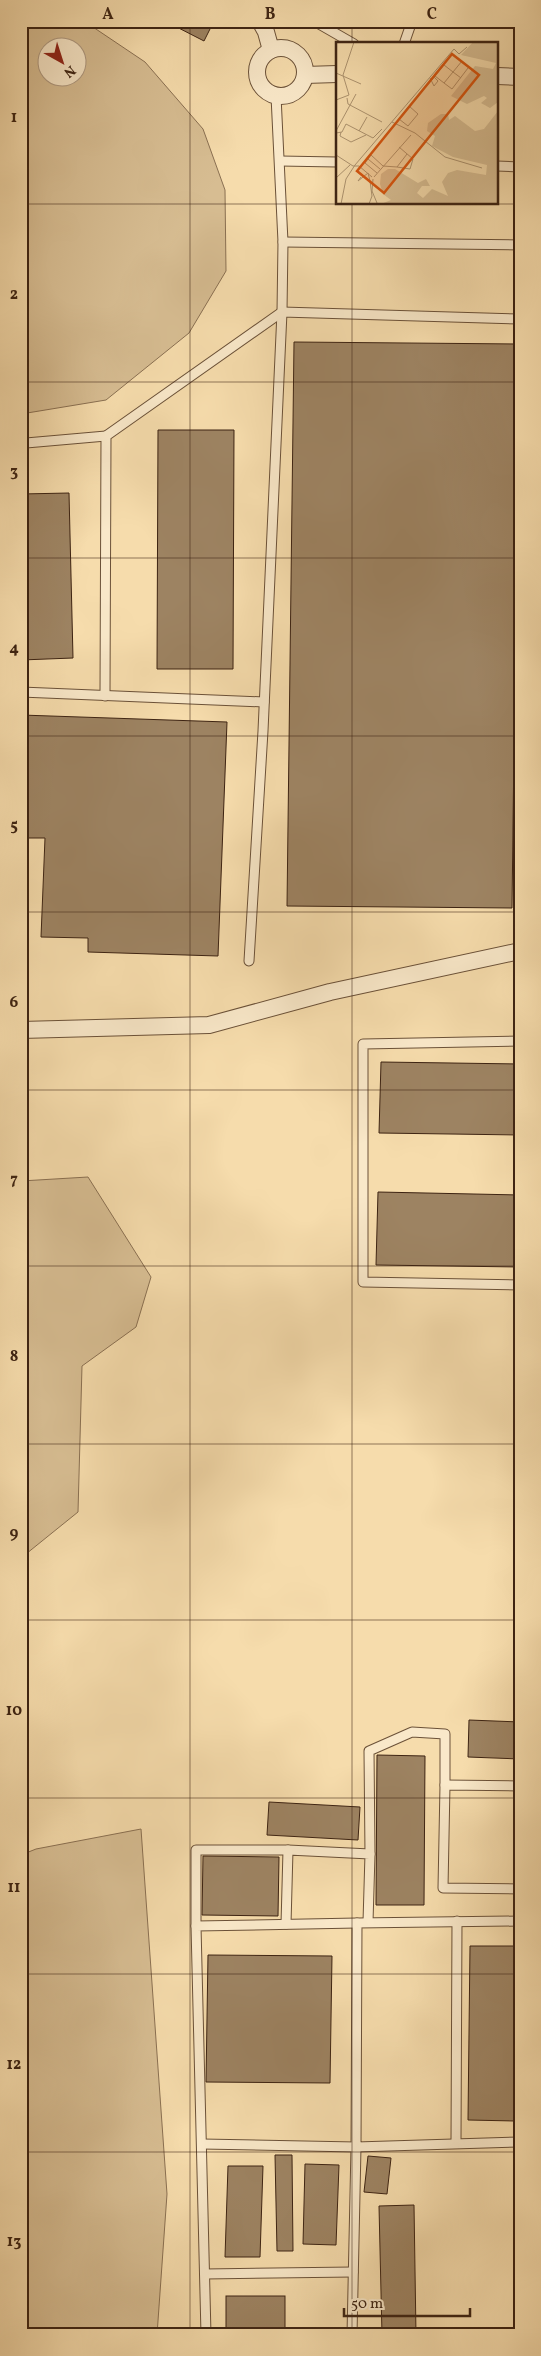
<svg xmlns="http://www.w3.org/2000/svg" width="541" height="2356" font-family="Vollkorn,serif">
<style>
.green{fill:#d7bd92;stroke:#8a7052;fill-rule:evenodd}
.building{fill:#9d8362;stroke:#3d2312}
.lines{fill:none;stroke-linecap:round;stroke-linejoin:round}
.lane-casing{stroke:#6b5138;stroke-width:11}
.street-casing{stroke:#6b5138;stroke-width:18}
.lane{stroke:#f9e8c9;stroke-width:9}
.street{stroke:#f9e8c9;stroke-width:16}
.grid{fill:none;stroke:#3d2312;stroke-width:1;stroke-opacity:0.55}
.inset-road{fill:none;stroke:#ac926e;stroke-width:1}
.view{fill:#d7540d;fill-opacity:0.15;stroke:#d7540d;stroke-width:2.5}
.inset-edge{fill:none;stroke:#3d2312;stroke-width:2.5}
.neatline{fill:none;stroke:#3d2312;stroke-width:2}
.grid-label{font-size:16px;text-anchor:middle;font-weight:bold;fill:#3d2312}
</style>
<rect width="100%" height="100%" fill="#f6dcac"/>
<filter id="stains"><feTurbulence type="fractalNoise" baseFrequency=".004" numOctaves="4"/><feColorMatrix values="0 0 0 0 .2 0 0 0 0 .09 0 0 0 0 .02 0 0 0 .5 -.17"/></filter>
<radialGradient id="worn" r=".72"><stop offset=".6" stop-color="#630" stop-opacity="0"/><stop offset="1" stop-color="#630" stop-opacity=".3"/></radialGradient>
<g class="green">
<path d="M 21,21 L 84,21 L 145,62 L 203,129 L 225,190 L 226,271 L 189,333 L 106,400 L 21,414 ZM 48,48 L 78,48 L 78,78 L 48,78 Z"/>
<path d="M 88,1177 L 151,1277 L 136,1327 L 82,1366 L 78,1512 L 21,1558 L 21,1181 Z"/>
<path d="M 141,1829 L 167,2194 L 157,2335 L 21,2335 L 21,1855 L 36,1849 Z"/>
</g>
<g class="building">
<path d="M 165,21 L 214,21 L 204,41 Z"/>
<path d="M 294,342 L 519,344 L 512,908 L 287,906 Z"/>
<path d="M 158,430 L 234,430 L 233,669 L 157,669 Z"/>
<path d="M 69,493 L 73,658 L 21,660 L 21,494 Z"/>
<path d="M 21,715 L 227,722 L 218,956 L 88,952 L 88,938 L 41,937 L 45,838 L 21,838 Z"/>
<path d="M 381,1062 L 520,1064 L 520,1135 L 379,1133 Z"/>
<path d="M 378,1192 L 520,1195 L 520,1267 L 376,1265 Z"/>
<path d="M 469,1720 L 520,1722 L 520,1759 L 468,1757 Z"/>
<path d="M 377,1755 L 425,1756 L 424,1905 L 376,1905 Z"/>
<path d="M 269,1802 L 360,1807 L 358,1840 L 267,1835 Z"/>
<path d="M 203,1856 L 279,1857 L 278,1916 L 202,1915 Z"/>
<path d="M 470,1946 L 518,1946 L 515,2121 L 468,2120 Z"/>
<path d="M 208,1955 L 332,1956 L 330,2083 L 206,2082 Z"/>
<path d="M 275,2155 L 292,2155 L 293,2251 L 277,2251 Z"/>
<path d="M 368,2156 L 391,2158 L 387,2194 L 364,2192 Z"/>
<path d="M 305,2164 L 339,2165 L 336,2245 L 303,2244 Z"/>
<path d="M 228,2166 L 263,2166 L 260,2257 L 225,2257 Z"/>
<rect x="514" y="2203" width="6" height="93"/>
<path d="M 414,2205 L 416,2335 L 382,2335 L 379,2206 Z"/>
<rect x="226" y="2296" width="59" height="39"/>
</g>
<g class="lines">
<g class="lane-casing">
<g id="lane">
<path d="M 314,21 L 354,44"/>
<path d="M 404,44 L 412,21"/>
<path d="M 280,161 L 337,162"/>
<path d="M 497,166 L 520,167"/>
<path d="M 283,242 L 520,245"/>
<path d="M 21,446 L 26,443 L 106,436"/>
<path d="M 21,692 L 264,702"/>
<path d="M 105,696 L 106,436 L 282,312 L 520,319"/>
<path d="M 249,961 L 263,731 L 282,312 L 283,242 L 276,96"/>
<path d="M 520,1041 L 363,1044 L 363,1282 L 520,1285"/>
<path d="M 520,1786 L 445,1785 L 443,1888 L 520,1889"/>
<path d="M 370,1854 L 369,1751 L 412,1732 L 445,1734 L 445,1785"/>
<path d="M 520,1921 L 357,1923 L 356,2147 L 520,2142"/>
<path d="M 286,1924 L 288,1850 L 370,1854 L 368,1922"/>
<path d="M 196,1926 L 196,1850 L 288,1850"/>
<path d="M 456,2143 L 457,1921"/>
<path d="M 202,2144 L 356,2147 L 352,2335"/>
<path d="M 205,2274 L 353,2272"/>
<path d="M 206,2335 L 196,1926 L 357,1923"/>
</g>
</g>
<g class="street-casing">
<g id="street">
<path d="M 260,21 L 266,32 L 271,50"/>
<circle cx="281" cy="72" r="24"/>
<path d="M 305,75 L 337,74"/>
<path d="M 497,76 L 520,77"/>
<path d="M 21,1030 L 209,1025 L 330,992 L 520,951"/>
</g>
</g>
<use href="#lane" class="lane"/>
<use href="#street" class="street"/>
</g>
<path class="grid" d="M 190,21 L 190,2335M 352,21 L 352,44M 21,204 L 520,204M 352,204 L 352,2335M 21,382 L 520,382M 21,558 L 520,558M 21,736 L 520,736M 21,912 L 520,912M 21,1090 L 520,1090M 21,1266 L 520,1266M 21,1444 L 520,1444M 21,1620 L 520,1620M 21,1798 L 520,1798M 21,1974 L 520,1974M 21,2152 L 520,2152"/>
<g transform="translate(336 42)">
<rect width="162" height="162" fill="#f6dcac"/>
<path d="M 137,0 L 162,0 L 162,60 L 154,66 L 145,61 L 151,56 L 148,54 L 131,62 L 115,54 L 139,24 L 157,27 L 160,21 L 125,13 ZM 162,69 L 162,162 L 45,162 L 55,158 L 47,152 L 44,142 L 45,132 L 52,127 L 59,127 L 82,141 L 90,137 L 94,144 L 86,144 L 81,151 L 87,156 L 96,147 L 112,154 L 106,140 L 112,131 L 121,128 L 150,133 L 151,123 L 117,115 L 96,104 L 99,94 L 91,89 L 92,81 L 105,72 L 112,72 L 113,78 L 119,74 L 139,89 L 148,87 Z" fill="#d7bd92"/>
<path class="inset-road" d="M 0,31 L 25,42M 98,35 L 99,34 L 108,23 L 117,30 L 108,41 L 99,34M 94,36 L 98,44 L 102,39 L 98,35 L 96,38M 125,36 L 117,30 L 126,19M 108,41 L 116,47 L 132,26M 11,56 L 12,62 L 46,80M 0,58 L 13,53 L 7,33 L 18,0M 56,80 L 79,91 L 109,115 L 146,126M 59,81 L 63,77 L 72,84 L 82,72 L 73,64 L 63,77M 0,89 L 20,52M 23,89 L 31,75M 5,90 L 4,94 L 15,100 L 30,93M 0,91 L 6,90 L 10,82 L 37,96 L 46,87M 0,113 L 17,124 L 23,124 L 36,135M 32,117 L 44,127M 61,125 L 74,127 L 77,117 L 63,105M 41,131 L 29,121 L 35,113 L 47,124 L 61,125 L 71,112M 25,135 L 22,139 L 32,131 L 34,139 L 36,154 L 33,162M 38,135 L 75,93M 0,136 L 14,123M 37,137 L 36,149 L 41,161M 5,162 L 10,137 L 19,123 L 118,7 L 123,12 L 131,5"/>
<path class="view" d="M 116,12 L 143,33 L 48,151 L 21,129 Z"/>
<rect width="162" height="162" class="inset-edge"/>
</g>
<rect width="541" height="2356" fill="none" stroke="#f6dcac" stroke-width="55"/>
<g transform="translate(62 62) rotate(141)"><circle r="24" fill="#f9e8c9" stroke="#ae9980"/>
<path d="M0-4L9 19L0 12L-9 19Z" fill="#8f2418"/>
<text y="-8" font-size="14" font-weight="bold" text-anchor="middle" fill="#3d2312">N</text>
</g>
<path d="M344 2308v8h126v-8" fill="none" stroke="#3d2312" stroke-width="2.5"/>
<text x="351" y="2308" font-size="15" fill="#3d2312" stroke="#f9e8c9" stroke-width="4" paint-order="stroke">50 m</text>
<rect x="28" y="28" width="486" height="2300" class="neatline"/>
<g class="grid-label">
<text x="108" y="19">A</text>
<text x="270" y="19">B</text>
<text x="432" y="19">C</text>
<text x="14" y="122">1</text>
<text x="14" y="299">2</text>
<text x="14" y="476">3</text>
<text x="14" y="653">4</text>
<text x="14" y="830">5</text>
<text x="14" y="1007">6</text>
<text x="14" y="1184">7</text>
<text x="14" y="1361">8</text>
<text x="14" y="1538">9</text>
<text x="14" y="1715">10</text>
<text x="14" y="1892">11</text>
<text x="14" y="2069">12</text>
<text x="14" y="2246">13</text>
</g>
<rect width="100%" height="100%" filter="url(#stains)"/>
<rect width="100%" height="100%" fill="url(#worn)"/>
</svg>
